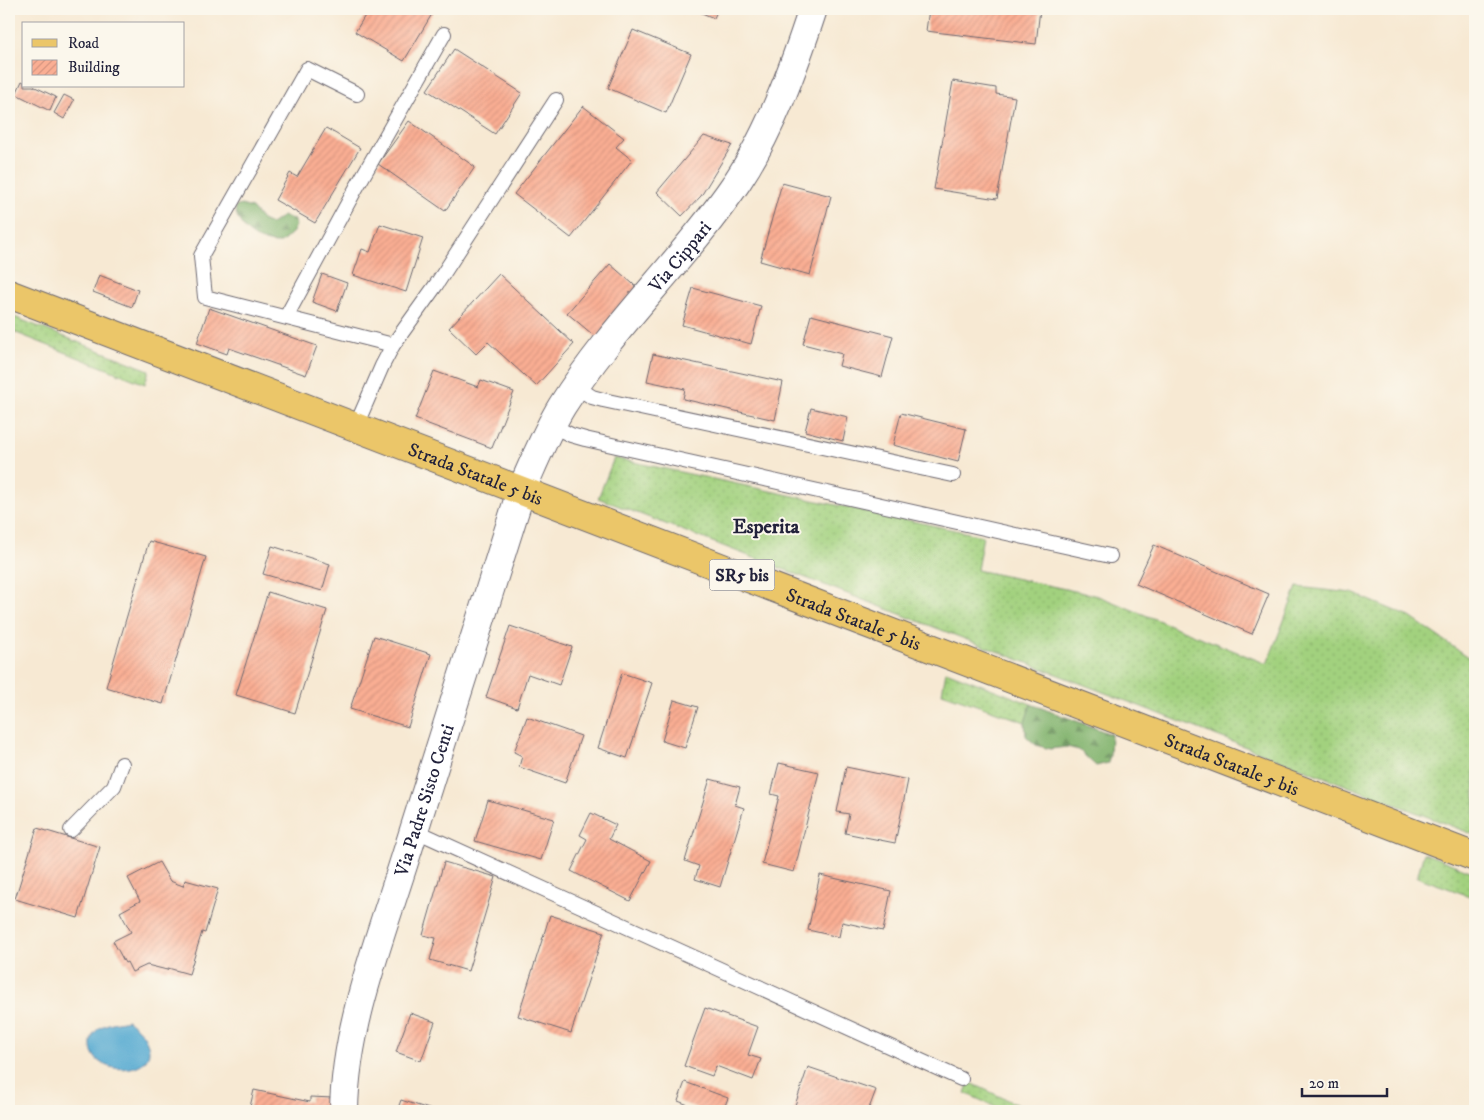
<svg xmlns="http://www.w3.org/2000/svg" width="1484" height="1120" font-family="'IM FELL DW Pica',serif">
<style>
.grass{fill:url(#grass-dots);stroke:#627a5c}
.forest{fill:url(#forest-firs);stroke:#526a54}
.water{fill:#56aad1;stroke:#3c6686}
.building{fill:url(#building-hatch)}
.lines{fill:none;stroke-linecap:round;stroke-linejoin:round}
.service-casing{stroke:#6d6870;stroke-width:16}
.minor-casing{stroke:#6d6870;stroke-width:30}
.primary-casing{stroke:#6d6870;stroke-width:30}
.service{stroke:#fff;stroke-width:14}
.minor{stroke:#fff;stroke-width:28}
.primary{stroke:#ebc669;stroke-width:28}
.labels{text-anchor:middle;stroke-width:4;stroke-linejoin:round;paint-order:stroke}
.shield{fill:#fbf7ec;stroke:#636270;stroke-width:1}
.shield-label{font-size:18px;font-weight:bold;fill:#22223b}
.street-label{font-size:19px;fill:#22223b;stroke:#fbf7ec}
.neighbourhood-label{font-size:20px;font-weight:bold;fill:#22223b;stroke:#fbf7ec}
</style>
<defs>
<pattern id="grass-dots" width="8" height="8" patternUnits="userSpaceOnUse" patternTransform="scale(1.25)"><rect width="8" height="8" fill="#a2d17e"/><path d="M2 2h.1M6 6h.1" fill="none" stroke="#8bb36e" stroke-width="1.8" stroke-linecap="round"/></pattern>
<pattern id="forest-firs" width="22" height="20" patternUnits="userSpaceOnUse" patternTransform="scale(1.25)"><rect width="22" height="20" fill="#81b36d"/><path d="M5 1l3.5 6h-7zM16 11l3.5 6h-7z" fill="#69915b"/></pattern>
<pattern id="building-hatch" width="6" height="6" patternUnits="userSpaceOnUse" patternTransform="scale(1.25)"><rect width="6" height="6" fill="#faae93"/><path d="M-1 1l2-2M0 6l6-6M5 7l2-2" fill="none" stroke="#d69580"/></pattern>
</defs>
<rect width="100%" height="100%" fill="#fbf7ec"/>
<filter id="ink" filterUnits="userSpaceOnUse"><feTurbulence type="fractalNoise" baseFrequency=".02" numOctaves="2"/><feDisplacementMap in="SourceGraphic" scale="10" xChannelSelector="R" yChannelSelector="G"/><feConvolveMatrix kernelMatrix="1 2 1 2 8 2 1 2 1" color-interpolation-filters="sRGB"/></filter>
<filter id="wash" filterUnits="userSpaceOnUse"><feTurbulence type="fractalNoise" baseFrequency=".0096" numOctaves="4" result="noise"/><feDisplacementMap in="SourceGraphic" scale="20" xChannelSelector="R" yChannelSelector="G"/><feGaussianBlur stdDeviation="1.12" result="paint"/><feColorMatrix in="noise" values="0 0 0 0 0 0 0 0 0 0 0 0 0 0 0 0 0 1.4 0 .05"/><feComposite in="paint" operator="in"/></filter>
<g filter="url(#wash)">
<rect width="100%" height="100%" fill="#f7e9d3"/>
<g class="grass">
<path d="M 9,315 L 149,370 L 145,384 L 9,330 Z"/>
<path d="M 614,458 L 983,536 L 977,570 L 1098,596 L 1267,664 L 1297,587 L 1352,593 L 1410,617 L 1475,662 L 1475,835 L 598,498 Z"/>
<path d="M 946,671 L 1031,704 L 1025,722 L 942,693 Z"/>
<path d="M 1424,853 L 1475,873 L 1475,898 L 1417,877 Z"/>
<path d="M 969,1082 L 1031,1111 L 1004,1111 L 965,1093 Z"/>
</g>
<g class="forest">
<path d="M 241,205 L 252,208 L 262,220 L 271,224 L 283,216 L 293,219 L 296,225 L 293,232 L 281,243 C 259,244 238,230 235,207 Z"/>
<path d="M 1031,704 L 1111,734 L 1110,755 L 1108,763 L 1096,766 L 1079,750 L 1067,747 L 1050,749 L 1036,745 L 1026,736 L 1025,722 Z"/>
</g>
<path class="water" d="M 128,1020 C 134,1026 143,1032 146,1040 C 165,1077 87,1079 91,1042 C 93,1024 113,1023 128,1020 Z"/>
<g id="blocks">
<g class="building">
<path d="M 369,9 L 435,9 L 404,61 L 355,32 Z"/>
<path d="M 692,9 L 718,9 L 714,18 Z"/>
<path d="M 929,9 L 1040,9 L 1036,44 L 926,31 Z"/>
<path d="M 633,30 L 691,54 L 666,113 L 608,88 Z"/>
<path d="M 454,49 L 522,93 L 495,134 L 427,90 Z"/>
<path d="M 22,81 L 24,82 L 24,86 L 33,86 L 56,97 L 50,111 L 16,94 Z"/>
<path d="M 953,81 L 996,88 L 996,94 L 1015,97 L 997,199 L 934,189 Z"/>
<path d="M 64,95 L 74,100 L 64,119 L 54,113 Z"/>
<path d="M 583,106 L 624,138 L 616,147 L 632,160 L 571,238 L 514,194 Z"/>
<path d="M 409,121 L 475,167 L 445,211 L 378,164 Z"/>
<path d="M 326,128 L 360,148 L 315,223 L 275,200 L 290,173 L 297,177 Z"/>
<path d="M 704,136 L 732,145 L 701,196 L 682,216 L 657,192 Z"/>
<path d="M 782,183 L 831,196 L 810,275 L 760,261 Z"/>
<path d="M 380,224 L 423,238 L 406,292 L 353,275 L 362,249 L 370,252 Z"/>
<path d="M 610,264 L 640,290 L 598,339 L 567,313 Z"/>
<path d="M 322,274 L 347,283 L 337,311 L 312,302 Z"/>
<path d="M 499,274 L 574,344 L 536,386 L 488,342 L 476,354 L 449,328 Z"/>
<path d="M 99,275 L 138,290 L 132,307 L 93,292 Z"/>
<path d="M 693,288 L 761,306 L 751,344 L 682,325 Z"/>
<path d="M 209,308 L 317,346 L 306,375 L 229,348 L 227,354 L 197,343 Z"/>
<path d="M 811,315 L 893,336 L 882,377 L 839,366 L 842,354 L 803,344 Z"/>
<path d="M 653,354 L 783,382 L 775,420 L 683,399 L 685,389 L 647,381 Z"/>
<path d="M 434,371 L 478,387 L 481,380 L 514,392 L 492,448 L 415,419 Z"/>
<path d="M 811,408 L 848,417 L 843,441 L 805,431 Z"/>
<path d="M 901,413 L 966,429 L 958,462 L 893,445 Z"/>
<path d="M 149,541 L 206,557 L 163,704 L 106,687 Z"/>
<path d="M 1154,545 L 1269,594 L 1252,634 L 1136,584 Z"/>
<path d="M 272,546 L 330,564 L 322,591 L 263,574 Z"/>
<path d="M 268,592 L 327,610 L 295,713 L 236,695 Z"/>
<path d="M 510,626 L 572,647 L 559,685 L 528,674 L 517,708 L 486,697 Z"/>
<path d="M 374,636 L 431,654 L 408,727 L 350,709 Z"/>
<path d="M 622,673 L 652,683 L 627,758 L 598,748 Z"/>
<path d="M 674,700 L 698,707 L 685,748 L 662,741 Z"/>
<path d="M 527,717 L 581,736 L 565,783 L 519,767 L 522,756 L 514,752 Z"/>
<path d="M 779,763 L 819,772 L 794,872 L 762,864 L 779,796 L 771,794 Z"/>
<path d="M 846,767 L 908,780 L 895,843 L 845,833 L 849,814 L 837,812 Z"/>
<path d="M 710,779 L 740,787 L 735,805 L 744,808 L 720,887 L 695,879 L 699,866 L 685,861 Z"/>
<path d="M 488,800 L 554,819 L 541,860 L 475,841 Z"/>
<path d="M 591,813 L 616,825 L 609,839 L 651,861 L 630,901 L 571,871 L 587,839 L 580,835 Z"/>
<path d="M 37,828 L 100,847 L 78,918 L 15,899 Z"/>
<path d="M 159,862 L 170,881 L 183,886 L 185,880 L 218,889 L 205,933 L 202,932 L 189,974 L 168,968 L 167,970 L 147,965 L 132,972 L 127,962 L 125,963 L 113,941 L 131,932 L 120,912 L 140,901 L 128,878 Z"/>
<path d="M 444,862 L 496,877 L 468,971 L 430,960 L 436,938 L 423,935 Z"/>
<path d="M 820,875 L 891,891 L 883,931 L 842,922 L 839,937 L 808,930 Z"/>
<path d="M 550,915 L 604,932 L 571,1033 L 518,1016 Z"/>
<path d="M 705,1008 L 758,1027 L 748,1055 L 761,1059 L 753,1080 L 716,1066 L 712,1076 L 684,1066 Z"/>
<path d="M 410,1013 L 435,1022 L 421,1061 L 396,1052 Z"/>
<path d="M 808,1067 L 876,1090 L 868,1111 L 793,1111 Z"/>
<path d="M 685,1082 L 728,1098 L 723,1111 L 704,1111 L 678,1101 Z"/>
<path d="M 254,1090 L 310,1102 L 310,1097 L 333,1098 L 332,1111 L 249,1111 Z"/>
<path d="M 401,1100 L 435,1111 L 397,1111 Z"/>
</g>
</g>
</g>
<g filter="url(#ink)">
<use href="#blocks" fill-opacity="0" stroke="#6d6870" stroke-width="1"/>
<g class="lines">
<g class="service-casing">
<g id="service">
<path d="M 357,94 L 307,69 L 201,256 L 205,297 L 393,345"/>
<path d="M 286,317 L 355,190 L 444,34"/>
<path d="M 575,386 L 592,397 L 603,400 L 953,475"/>
<path d="M 551,425 L 571,435 L 585,439 L 1110,556"/>
<path d="M 355,428 L 382,366 L 393,345 L 436,285 L 556,100"/>
<path d="M 71,830 L 114,786 L 122,764"/>
<path d="M 414,830 L 961,1079"/>
</g>
</g>
<g class="minor-casing">
<g id="minor">
<path id="s1" d="M 344,1111 C 345,1028 379,941 404,862 C 443,738 482,615 521,491 C 534,462 546,432 562,406 C 613,325 684,260 737,182 C 771,131 794,67 813,9"/>
</g>
</g>
<g class="primary-casing">
<g id="primary">
<path id="s2" d="M 9,294 L 1475,857"/>
</g>
</g>
<use href="#service" class="service"/>
<use href="#minor" class="minor"/>
<use href="#primary" class="primary"/>
</g>
</g>
<g class="labels">
<rect class="shield" x="709.5" y="559.5" width="65" height="31" rx="4"/>
<g class="shield-label">
<text x="742" y="581">SR5 bis</text>
</g>
<g class="street-label">
<text dy="7" stroke="none"><textPath href="#s1" startOffset="931">Via Cippari</textPath></text>
<text dy="7" stroke="none"><textPath href="#s2" startOffset="500">Strada Statale 5 bis</textPath></text>
<text dy="7" stroke="none"><textPath href="#s2" startOffset="905">Strada Statale 5 bis</textPath></text>
<text dy="7" stroke="none"><textPath href="#s2" startOffset="1310">Strada Statale 5 bis</textPath></text>
<text dy="7" stroke="none"><textPath href="#s1" startOffset="322">Via Padre Sisto Centi</textPath></text>
</g>
<g class="neighbourhood-label">
<text x="766" y="533">Esperita</text>
</g>
</g>
<rect width="1484" height="1120" fill="none" stroke="#fbf7ec" stroke-width="30"/>
<rect x="22" y="22" width="162" height="65" fill="#fbf7ec" stroke="#a4a2a5"/>
<rect x="32" y="39" width="25" height="8" fill="#ebc669" stroke="#a4a2a5"/>
<text x="68" y="48" font-size="15" fill="#22223b">Road</text>
<rect x="32" y="60" width="25" height="15" fill="url(#building-hatch)" stroke="#a4a2a5"/>
<text x="68" y="72" font-size="15" fill="#22223b">Building</text>
<path d="M1302 1088v8h85v-8" fill="none" stroke="#22223b" stroke-width="2.5"/>
<text x="1309" y="1088" font-size="15" fill="#22223b" stroke="#fbf7ec" stroke-width="4" paint-order="stroke">20 m</text>
</svg>
